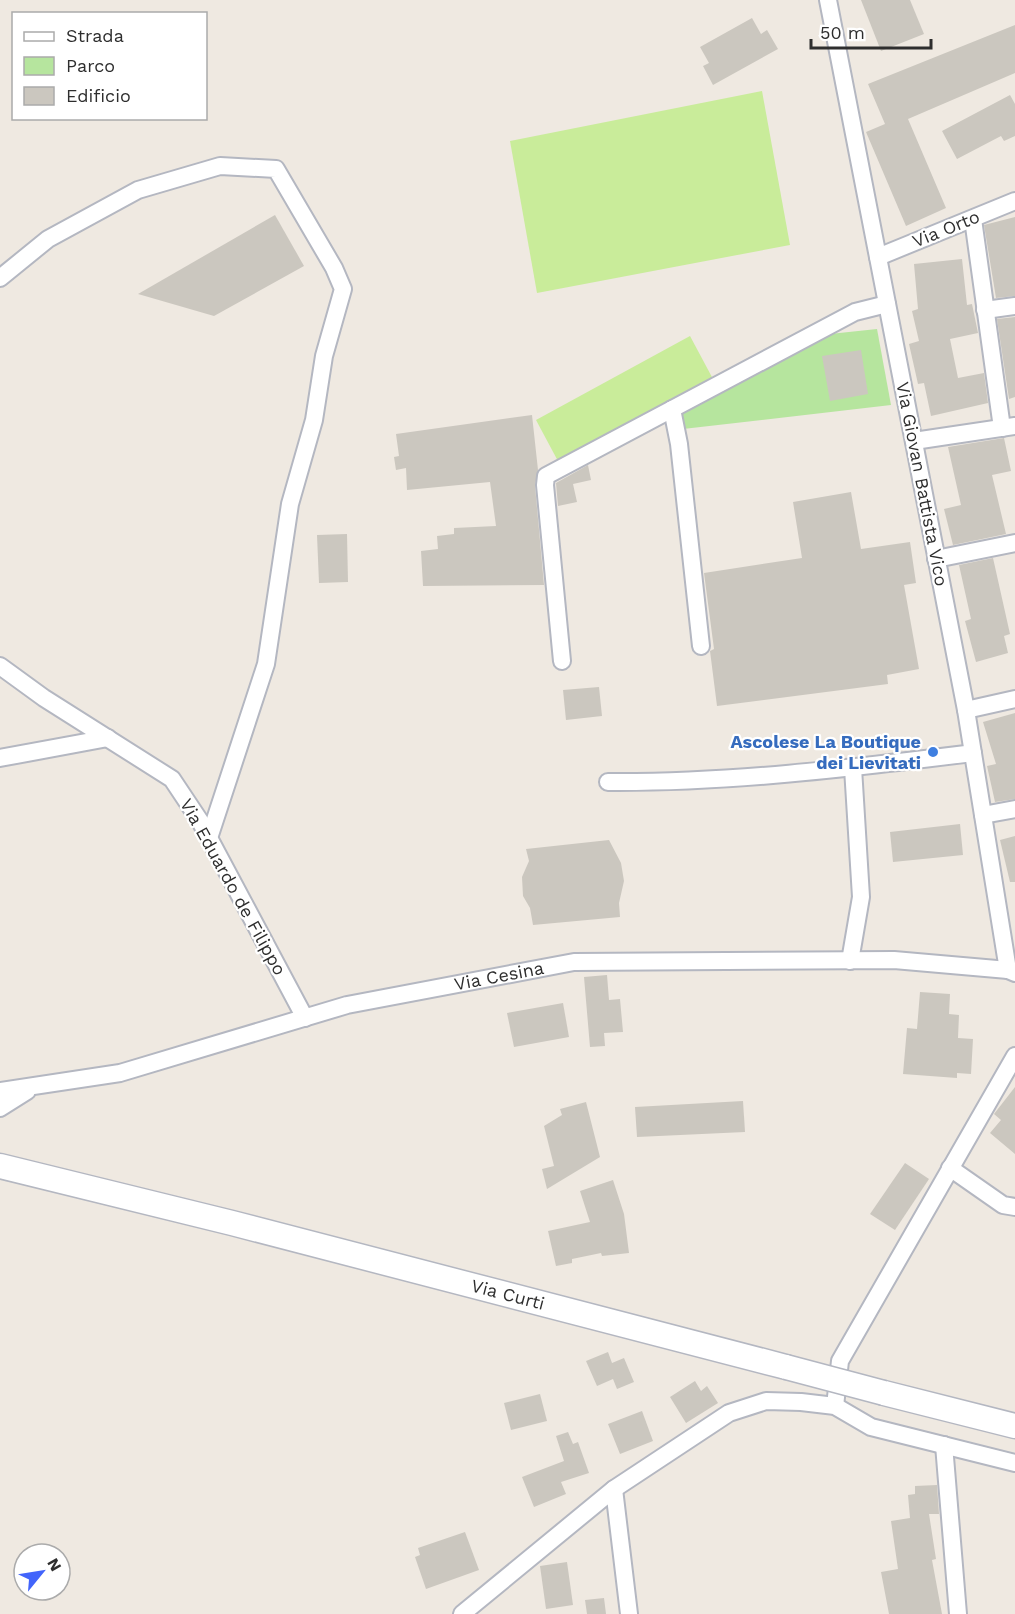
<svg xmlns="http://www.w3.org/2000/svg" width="1015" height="1614" font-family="'Work Sans',sans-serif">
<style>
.green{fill:#b6e59e}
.pitch{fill:#c9ec9a}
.building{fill:#cbc7bf}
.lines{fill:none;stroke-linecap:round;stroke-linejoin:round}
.minor-casing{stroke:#b4b7c1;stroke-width:20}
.secondary-casing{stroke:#b4b7c1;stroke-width:27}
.minor{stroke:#fff;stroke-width:16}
.secondary{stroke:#fff;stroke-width:24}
.secondary-bridge-casing{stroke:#b4b7c1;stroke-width:27;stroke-linecap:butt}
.secondary-bridge{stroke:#fff;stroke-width:24}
.shop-dot{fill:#3f7fe0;stroke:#fff;stroke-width:2}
.labels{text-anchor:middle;stroke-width:4.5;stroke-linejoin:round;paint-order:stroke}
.street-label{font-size:18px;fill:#2e2e2e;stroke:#fff}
.shop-label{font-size:18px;font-weight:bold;fill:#366cbe;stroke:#fff;text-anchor:end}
</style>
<rect width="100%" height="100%" fill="#efe9e1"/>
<path class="green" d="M 877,329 L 891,405 L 683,429 L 680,410 L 830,334 Z"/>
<g class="pitch">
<path d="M 762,91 L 790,245 L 537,293 L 510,141 Z"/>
<path d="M 690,336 L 713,379 L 559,463 L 536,420 Z"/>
</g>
<g class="building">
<path d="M 861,0 L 910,0 L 924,34 L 881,51 Z"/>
<path d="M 752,18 L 761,34 L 767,30 L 778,49 L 713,85 L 703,66 L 709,63 L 700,47 Z"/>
<path d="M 1015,25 L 1015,73 L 908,119 L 946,208 L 906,226 L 866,132 L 885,124 L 868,84 Z"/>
<path d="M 1010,95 L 1015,104 L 1015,136 L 1004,141 L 1001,136 L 957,159 L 942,131 Z"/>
<path d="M 275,215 L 304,266 L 214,316 L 138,294 Z"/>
<path d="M 1015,217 L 1015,296 L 996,298 L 984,225 Z"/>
<path d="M 962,259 L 967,305 L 972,304 L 978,333 L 950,339 L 958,378 L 984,373 L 988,403 L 931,416 L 924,383 L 918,384 L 909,344 L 919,341 L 912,311 L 918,309 L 914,264 Z"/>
<path d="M 1015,317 L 1015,397 L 1009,399 L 997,319 Z"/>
<path d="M 861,350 L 868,394 L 830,401 L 822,356 Z"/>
<path d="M 532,415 L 538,470 L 535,486 L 544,585 L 423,586 L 421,551 L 438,549 L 437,536 L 454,534 L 454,528 L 496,526 L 490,482 L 407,490 L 406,468 L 396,470 L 394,457 L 399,456 L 396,434 Z"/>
<path d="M 1004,438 L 1011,471 L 992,475 L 1006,534 L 953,545 L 944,509 L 961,505 L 948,447 Z"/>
<path d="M 588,465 L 591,480 L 573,484 L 577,502 L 558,506 L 556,483 Z"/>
<path d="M 851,492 L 861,549 L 910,542 L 916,583 L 904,585 L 919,669 L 887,675 L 888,684 L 717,706 L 710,651 L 714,649 L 704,573 L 802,558 L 793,502 Z"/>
<path d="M 347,534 L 348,582 L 319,583 L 317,535 Z"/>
<path d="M 993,558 L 1010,634 L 1004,636 L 1008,653 L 976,662 L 965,621 L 971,619 L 959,565 Z"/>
<path d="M 599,687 L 602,716 L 566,720 L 563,690 Z"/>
<path d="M 1015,713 L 1015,799 L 995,802 L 987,766 L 996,764 L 983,722 Z"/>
<path d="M 960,824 L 963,855 L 893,862 L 890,832 Z"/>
<path d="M 1015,836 L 1015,882 L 1010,882 L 1000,840 Z"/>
<path d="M 609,840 L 621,863 L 624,881 L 619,903 L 620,917 L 533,925 L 530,908 L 523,896 L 522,877 L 529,861 L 526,849 Z"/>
<path d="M 607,975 L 609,1000 L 620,999 L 623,1032 L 604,1033 L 605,1046 L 590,1047 L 584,977 Z"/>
<path d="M 920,992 L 950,994 L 949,1014 L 959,1015 L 958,1038 L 973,1039 L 971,1074 L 957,1073 L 957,1078 L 903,1074 L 907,1028 L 917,1029 Z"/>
<path d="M 563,1003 L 569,1037 L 514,1047 L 507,1013 Z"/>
<path d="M 1015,1087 L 1015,1154 L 990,1133 L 1001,1120 L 994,1114 Z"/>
<path d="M 743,1101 L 745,1132 L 637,1137 L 635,1107 Z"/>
<path d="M 586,1102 L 600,1157 L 547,1189 L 542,1169 L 554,1166 L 544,1126 L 562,1115 L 560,1109 Z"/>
<path d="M 905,1163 L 929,1179 L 895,1230 L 870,1214 Z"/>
<path d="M 613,1180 L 624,1214 L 629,1253 L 602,1256 L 601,1253 L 572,1259 L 572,1263 L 556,1266 L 548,1231 L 590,1222 L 580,1191 Z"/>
<path d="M 608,1352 L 612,1363 L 624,1358 L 634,1382 L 617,1389 L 613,1379 L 597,1386 L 586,1361 Z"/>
<path d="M 695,1381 L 701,1391 L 707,1386 L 718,1403 L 686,1423 L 670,1397 Z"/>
<path d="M 540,1394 L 547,1421 L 511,1430 L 504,1403 Z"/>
<path d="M 642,1411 L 653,1441 L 620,1454 L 608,1424 Z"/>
<path d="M 568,1432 L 573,1444 L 578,1442 L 589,1473 L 561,1482 L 566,1494 L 534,1507 L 522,1477 L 564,1461 L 556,1436 Z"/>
<path d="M 937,1485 L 939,1514 L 929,1514 L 936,1559 L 932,1560 L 942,1614 L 889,1614 L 881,1572 L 898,1569 L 891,1521 L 910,1518 L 908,1495 L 915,1494 L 915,1486 Z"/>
<path d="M 465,1532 L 479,1570 L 426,1589 L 415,1557 L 420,1555 L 418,1548 Z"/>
<path d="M 567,1562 L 573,1605 L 546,1609 L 540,1566 Z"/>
<path d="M 604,1598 L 606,1614 L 587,1614 L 585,1600 Z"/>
</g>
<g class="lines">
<g class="minor-casing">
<g id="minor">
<path d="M 828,0 L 966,710 L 1008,970"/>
<path d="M 973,219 L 1002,428"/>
<path d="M 878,257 L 1015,201"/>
<path d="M 0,278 L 48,239 L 138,190 L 220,166 L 276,169 L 334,268 L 343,289 L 324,356 L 314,420 L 290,504 L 266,664 L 209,838"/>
<path d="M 985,310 L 1015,306"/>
<path d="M 672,409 L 679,444 L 701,646"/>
<path d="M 914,441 L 1015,426"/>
<path d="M 936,559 L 1015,543"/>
<path d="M 562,661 L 545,485 L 546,476 L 855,312 L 887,304"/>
<path d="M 0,666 L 44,698 L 172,779 L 200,821 L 305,1018"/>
<path d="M 966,710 L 1015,699"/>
<path d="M 0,758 L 108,738"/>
<path d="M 608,782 C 730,783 851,768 973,753"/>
<path d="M 983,815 L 1015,809"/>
<path d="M 850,961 L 861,897 L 853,768"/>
<path id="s1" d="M 0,1091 L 120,1073 L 347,1005 L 574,962 L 894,960 L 1008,970 L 1015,973"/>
<path d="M 0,1108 L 27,1091"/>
<path d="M 950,1168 L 1003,1205 L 1015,1207"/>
<path d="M 835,1406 L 840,1361 L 1015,1056"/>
<path d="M 944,1445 L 958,1614"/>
<path d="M 614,1489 L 629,1614"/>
<path d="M 462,1614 L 614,1489 L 729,1413 L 766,1401 L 801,1402 L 835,1406 L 871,1427 L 1015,1463"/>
</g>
</g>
<g class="secondary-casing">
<g id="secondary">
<path id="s2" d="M 0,1166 L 232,1223 L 786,1367"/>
<path d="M 884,1393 L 1015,1426"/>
</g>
</g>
<use href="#minor" class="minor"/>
<use href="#secondary" class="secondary"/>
<g class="secondary-bridge-casing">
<path id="secondary-bridge" d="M 786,1367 L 884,1393"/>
</g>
<use href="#secondary-bridge" class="secondary-bridge"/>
</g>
<circle class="shop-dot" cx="933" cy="752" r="6"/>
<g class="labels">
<g class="street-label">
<text transform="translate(946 229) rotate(-22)" y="6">Via Orto</text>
<text transform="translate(922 484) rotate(79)" y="6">Via Giovan Battista Vico</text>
<text transform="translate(233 887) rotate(61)" y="6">Via Eduardo de Filippo</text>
<text dy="6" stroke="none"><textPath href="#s1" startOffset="513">Via Cesina</textPath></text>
<text dy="6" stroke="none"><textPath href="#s2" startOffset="524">Via Curti</textPath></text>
</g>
<g class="shop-label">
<text x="921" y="748">Ascolese La Boutique<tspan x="921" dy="21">dei Lievitati</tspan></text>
</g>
</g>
<rect x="12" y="12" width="195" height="108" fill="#ffffff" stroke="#ababab" stroke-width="1.5"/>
<rect x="24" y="32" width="30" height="9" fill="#ffffff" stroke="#ababab" stroke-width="1.5"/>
<text x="66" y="42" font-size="18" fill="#2e2e2e">Strada</text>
<rect x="24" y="57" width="30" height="18" fill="#b6e59e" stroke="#ababab" stroke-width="1.5"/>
<text x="66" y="72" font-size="18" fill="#2e2e2e">Parco</text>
<rect x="24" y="87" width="30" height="18" fill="#cbc7bf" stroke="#ababab" stroke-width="1.5"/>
<text x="66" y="102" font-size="18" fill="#2e2e2e">Edificio</text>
<g transform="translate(42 1572) rotate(60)"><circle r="28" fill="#ffffff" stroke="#ababab" stroke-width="1.5"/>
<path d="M0-4.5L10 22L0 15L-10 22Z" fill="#4264fb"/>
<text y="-9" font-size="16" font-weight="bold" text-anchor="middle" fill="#2e2e2e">N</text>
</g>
<path d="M811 39v9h120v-9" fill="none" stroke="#2e2e2e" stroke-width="3"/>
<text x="820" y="39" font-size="18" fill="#2e2e2e" stroke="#ffffff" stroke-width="4.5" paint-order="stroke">50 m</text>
</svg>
